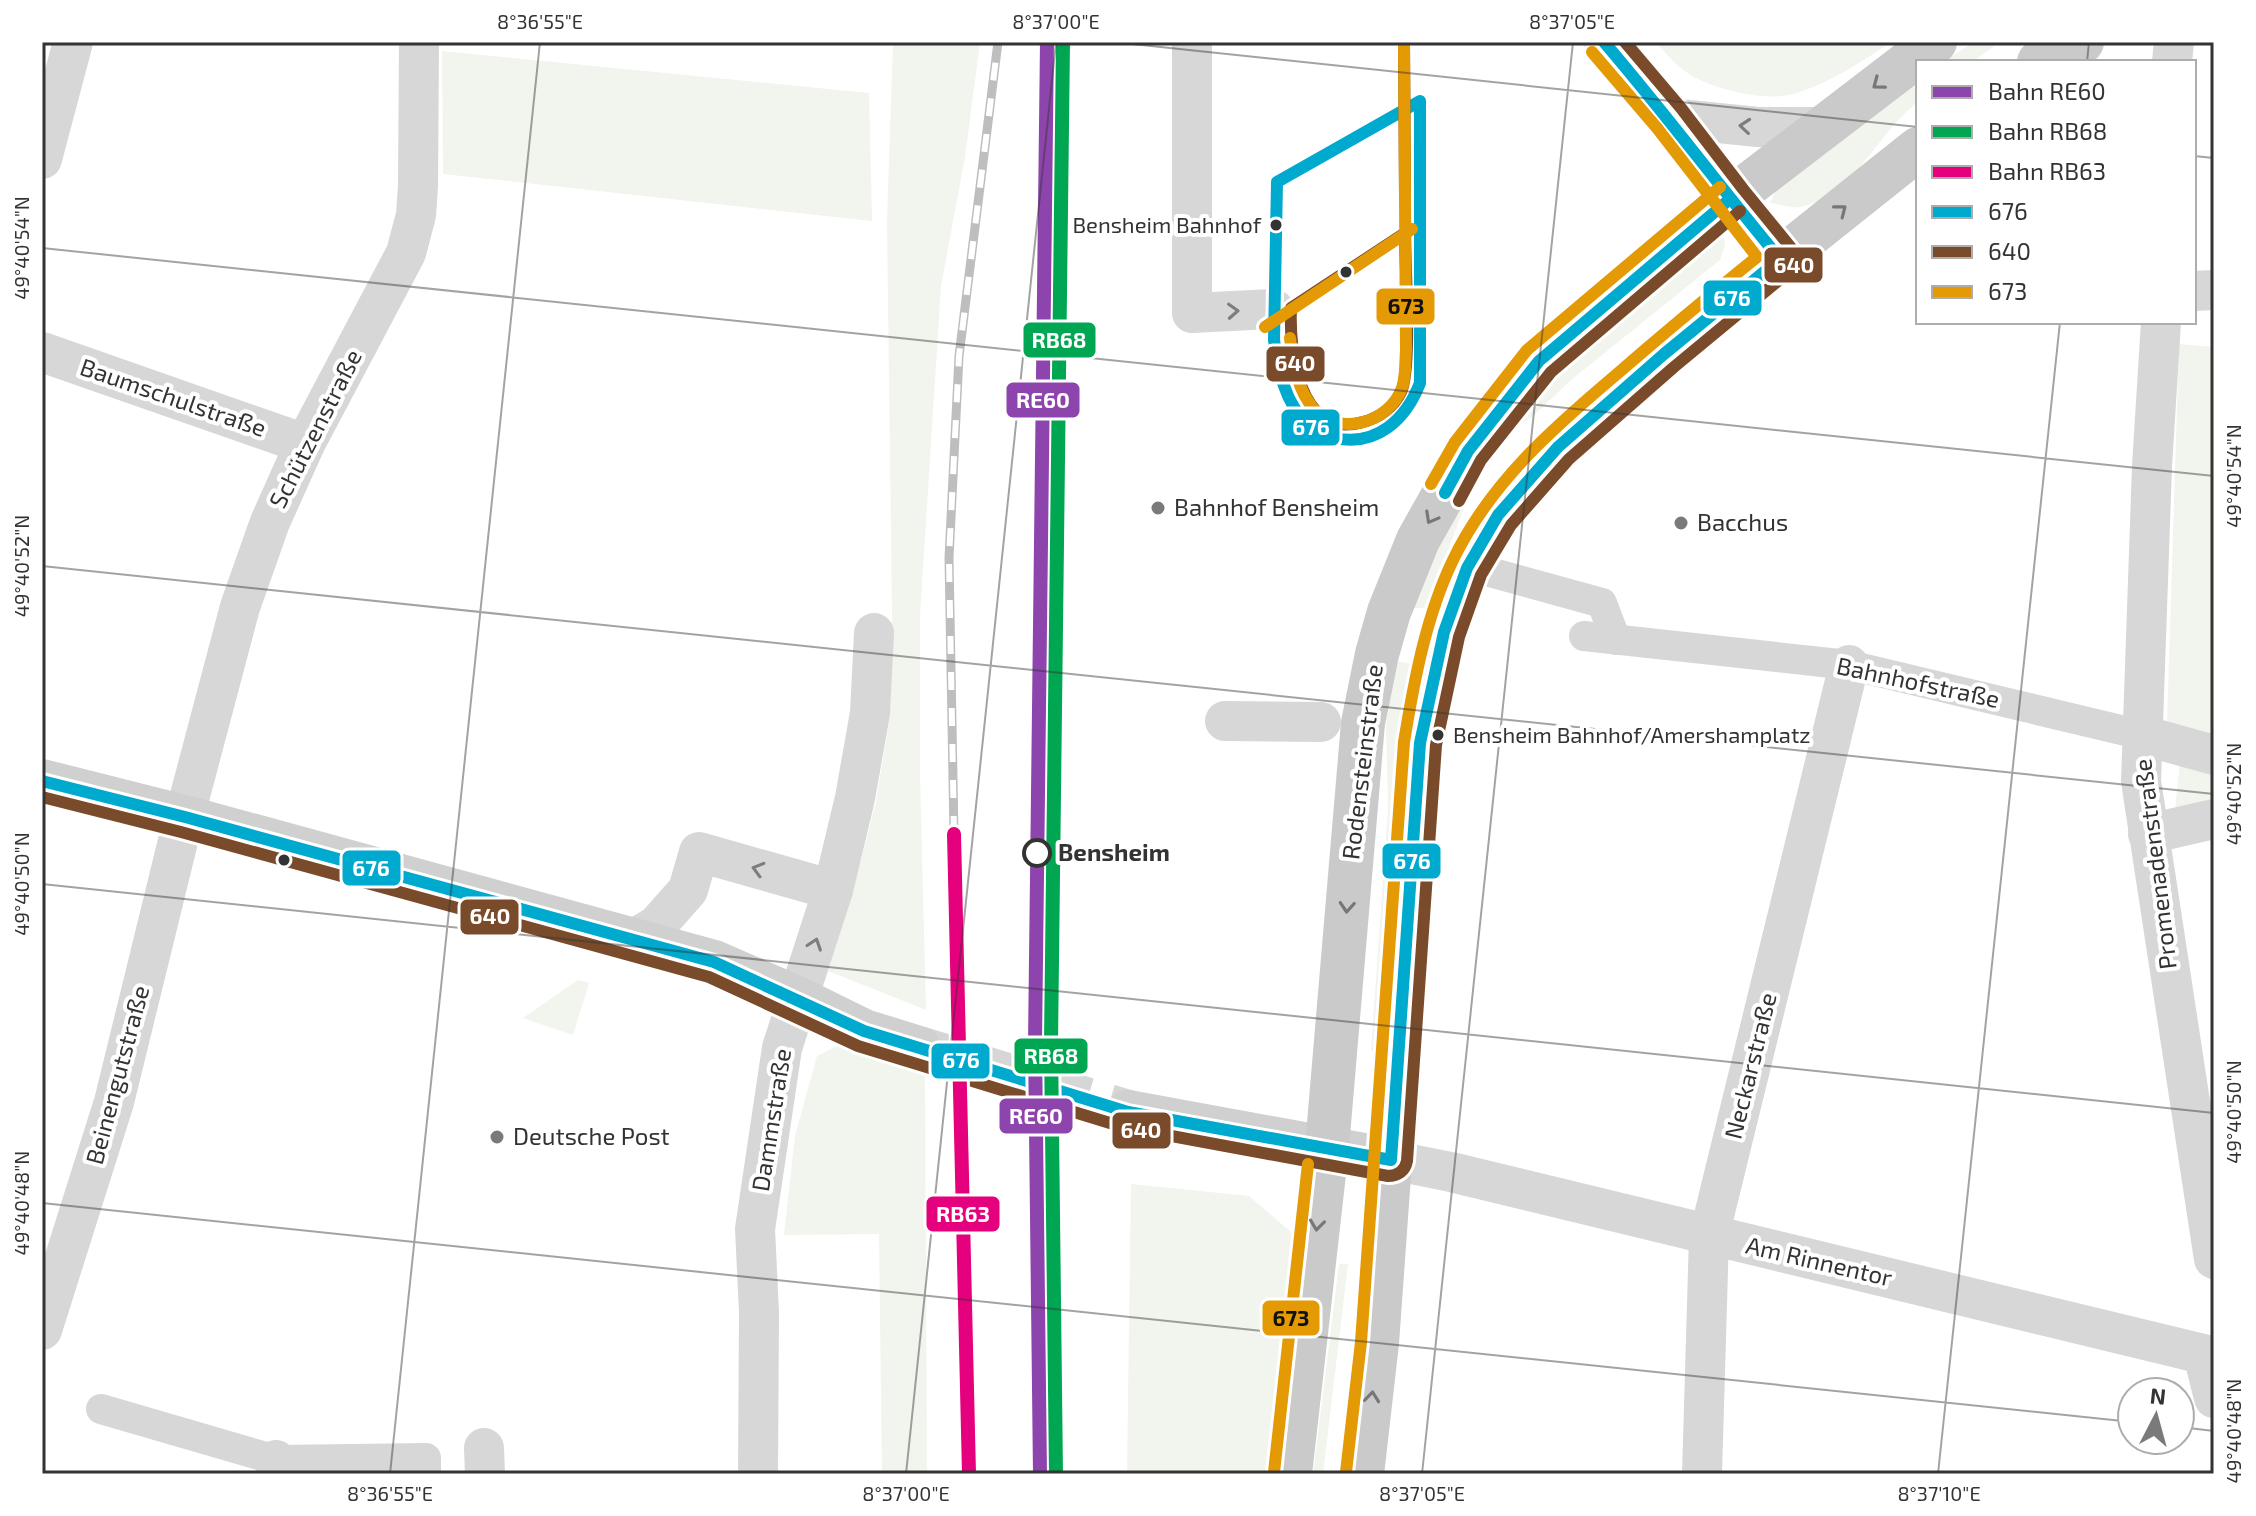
<svg xmlns="http://www.w3.org/2000/svg" width="2256" height="1516" font-family="'Exo 2',sans-serif">
<style>
.green{fill:#f1f5ed}
.lines{fill:none;stroke-linecap:round;stroke-linejoin:round}
.secondary-tunnel{stroke:#d6d6d6;stroke-width:44;stroke-dasharray:44 22;stroke-linecap:butt}
.pedestrian{stroke:#d7d7d7;stroke-width:30}
.minor{stroke:#d7d7d7;stroke-width:40}
.secondary{stroke:#d0d0d0;stroke-width:44}
.primary{stroke:#cacaca;stroke-width:44}
.rail-casing{stroke:#bebebe;stroke-width:9}
.rail{stroke:#fff;stroke-width:6;stroke-dasharray:18;stroke-linecap:butt}
.bus-1-casing{stroke:#fff;stroke-width:18}
.bus-2-casing{stroke:#fff;stroke-width:18}
.bus-3-casing{stroke:#fff;stroke-width:18}
.bus-1{stroke:#00a9ce;stroke-width:12}
.bus-2{stroke:#7a4b2a;stroke-width:12}
.bus-3{stroke:#e39a05;stroke-width:12}
.rail-1-casing{stroke:#fff;stroke-width:20}
.rail-2-casing{stroke:#fff;stroke-width:20}
.rail-3-casing{stroke:#fff;stroke-width:20}
.rail-1{stroke:#8e44ad;stroke-width:14}
.rail-2{stroke:#00a651;stroke-width:14}
.rail-3{stroke:#e5007d;stroke-width:14}
.oneway{stroke:#777}
.oneway2{stroke:#7d7d7d}
.ticks{fill:none;stroke:#333;stroke-width:2;stroke-opacity:0.45}
.bus-dot{fill:#333;stroke:#fff;stroke-width:3}
.poi-dot{fill:#7a7a7a;stroke:#fff;stroke-width:3}
.stop-dot{fill:#fff;stroke:#333;stroke-width:4}
.labels{text-anchor:middle;stroke-width:8;stroke-linejoin:round;paint-order:stroke}
.bus-label{font-size:22px;fill:#333;stroke:#fff;text-anchor:end}
.street-label{font-size:24px;fill:#333;stroke:#fff}
.poi-label{font-size:24px;fill:#333;stroke:#fff;text-anchor:start}
.stop-label{font-size:24px;font-weight:bold;fill:#333;stroke:#fff;text-anchor:start}
.line-badge{stroke:#fff;stroke-width:3}
.badge-label{font-size:22px;text-anchor:middle;font-weight:bold;fill:#fff}
.pale-badge-label{font-size:22px;text-anchor:middle;font-weight:bold;fill:#111}
.neatline{fill:none;stroke:#333;stroke-width:3}
.ticks-label{font-size:20px;text-anchor:middle;fill:#333}
</style>
<rect width="100%" height="100%" fill="#fff"/>
<g class="green">
<path d="M 893,42 L 980,42 L 965,157 L 941,286 L 920,615 L 920,775 L 926,1010 L 828,971 L 852,895 L 876,802 L 890,716 L 892,614 L 887,220 Z"/>
<path d="M 1656,42 L 1891,42 C 1860,63 1830,83 1793,94 C 1764,102 1711,89 1686,72 C 1675,65 1665,52 1656,42 Z"/>
<path d="M 1974,42 L 2000,42 L 1972,62 L 1943,62 Z"/>
<path d="M 442,51 L 869,93 L 872,221 L 443,174 Z"/>
<path d="M 1918,78 L 1918,102 C 1876,133 1857,194 1801,207 C 1792,209 1780,204 1770,203 L 1778,186 Z"/>
<path d="M 1712,237 L 1724,238 L 1725,246 L 1720,260 L 1571,380 L 1531,418 L 1518,425 L 1470,492 L 1426,608 L 1412,608 L 1452,513 L 1537,390 Z"/>
<path d="M 2179,344 L 2214,347 L 2214,735 L 2167,725 Z"/>
<path d="M 1396,661 L 1414,664 L 1379,1051 L 1371,1051 L 1388,809 L 1386,724 Z"/>
<path d="M 2180,762 L 2214,771 L 2214,799 L 2175,810 Z"/>
<path d="M 578,980 L 589,983 L 573,1035 L 523,1018 Z"/>
<path d="M 839,1045 L 925,1076 L 927,1474 L 882,1474 L 879,1234 L 784,1235 L 795,1136 L 817,1056 Z"/>
<path d="M 1131,1184 L 1249,1196 L 1298,1238 L 1276,1474 L 1127,1474 Z"/>
<path d="M 1339,1264 L 1348,1264 L 1323,1474 L 1313,1474 Z"/>
</g>
<g class="lines">
<path class="secondary-tunnel" d="M 919,1048 L 1128,1112"/>
<g class="pedestrian">
<path d="M 1468,566 L 1602,603 L 1616,640"/>
<path d="M 1584,636 L 1849,665 L 2142,735"/>
<path d="M 101,1409 L 276,1460 L 426,1458 L 426,1474"/>
</g>
<g class="minor">
<path d="M 1192,42 L 1192,313 L 1274,309"/>
<path d="M 1604,42 L 1669,118 L 1730,199 L 1780,259"/>
<path d="M 2172,62 L 2174,42"/>
<path d="M 1669,118 L 1758,127 L 1821,127"/>
<path d="M 42,159 L 73,42"/>
<path d="M 2194,291 L 2214,290"/>
<path d="M 2161,322 L 2152,466 L 2141,781 L 2214,1259"/>
<path d="M 42,352 L 305,444"/>
<path d="M 1225,721 L 1321,722"/>
<path d="M 2142,735 L 2214,755"/>
<path d="M 2148,834 L 2214,819"/>
<path d="M 634,939 L 657,925 L 688,890 L 699,852 L 833,890"/>
<path d="M 1391,1160 L 1451,1172 L 2203,1354"/>
<path d="M 42,1330 L 114,1102 L 179,837 L 240,607 L 270,522 L 305,444 L 406,253 L 416,215 L 418,186 L 419,42"/>
<path d="M 2203,1354 L 2214,1398"/>
<path d="M 484,1448 L 485,1474"/>
<path d="M 276,1460 L 277,1474"/>
<path d="M 758,1474 L 759,1312 L 755,1229 L 782,1048 L 833,890 L 855,798 L 870,713 L 874,633"/>
<path d="M 1702,1474 L 1709,1236 L 1849,665"/>
</g>
<g class="secondary">
<path d="M 42,781 L 185,817 L 714,962 L 797,998 L 864,1031 L 919,1048"/>
<path d="M 1128,1112 L 1391,1160"/>
</g>
<g class="primary">
<path d="M 2039,62 L 2082,42"/>
<path d="M 1290,1474 L 1327,1147 L 1363,723 L 1377,654 L 1389,612 L 1418,540 L 1468,451 L 1539,361 L 1730,199 L 1935,42"/>
<path d="M 1362,1474 L 1377,1343 L 1420,743 C 1431,683 1441,623 1467,568 C 1515,465 1615,393 1700,324 C 1772,265 1845,207 1918,149"/>
</g>
<g class="rail-casing">
<path id="rail" d="M 954,834 L 949,558 L 959,356 L 998,42"/>
</g>
<use href="#rail" class="rail"/>
<g class="bus-1-casing">
<g id="bus-1">
<path d="M 1420,101 L 1420,383 C 1406,419 1377,447 1335,438 C 1325,436 1315,432 1308,425 C 1285,403 1278,370 1274,340 L 1277,182 Z"/>
<path d="M 1445,493 L 1468,451 L 1539,361 L 1730,199"/>
<path d="M 42,781 L 185,817 L 714,962 L 864,1031 L 1128,1112 L 1391,1160 L 1420,743 L 1444,632 L 1467,568 L 1498,515 L 1558,447 L 1664,354 L 1780,259 C 1720,187 1665,113 1604,42"/>
</g>
</g>
<g class="bus-2-casing">
<g id="bus-2">
<path d="M 1404,42 L 1405,195"/>
<path d="M 1405,233 C 1405,265 1412,369 1401,392 C 1394,407 1379,418 1363,422 C 1299,441 1289,351 1291,308 Z"/>
<path d="M 1459,501 L 1481,460 L 1551,372 L 1740,211"/>
<path d="M 42,797 L 181,832 L 709,977 L 858,1046 L 1123,1127 L 1388,1176 C 1398,1176 1405,1171 1407,1161 L 1436,745 L 1459,637 L 1481,575 L 1511,525 L 1569,459 L 1674,367 L 1790,271 L 1796,262 L 1792,249 L 1743,189 L 1681,108 L 1625,42"/>
</g>
</g>
<g class="bus-3-casing">
<g id="bus-3">
<path d="M 1265,327 L 1412,229"/>
<path d="M 1290,338 C 1293,362 1297,390 1314,409 C 1340,437 1389,423 1402,388 C 1406,377 1405,363 1406,351 L 1404,42"/>
<path d="M 1431,484 L 1455,442 L 1527,350 L 1720,187"/>
<path d="M 1274,1472 L 1308,1164"/>
<path d="M 1346,1472 L 1361,1342 L 1404,742 C 1414,681 1426,616 1453,560 C 1490,483 1553,428 1617,374 C 1663,334 1710,295 1757,257 L 1657,128 L 1592,52"/>
</g>
</g>
<use href="#bus-1" class="bus-1"/>
<use href="#bus-2" class="bus-2"/>
<use href="#bus-3" class="bus-3"/>
<g class="rail-1-casing">
<path id="rail-1" d="M 1040,1474 L 1035,1043 L 1047,42"/>
</g>
<g class="rail-2-casing">
<path id="rail-2" d="M 1056,1474 L 1051,1043 L 1063,42"/>
</g>
<g class="rail-3-casing">
<path id="rail-3" d="M 954,834 L 969,1474"/>
</g>
<use href="#rail-1" class="rail-1"/>
<use href="#rail-2" class="rail-2"/>
<use href="#rail-3" class="rail-3"/>
</g>
<defs><path id="oneway-chevron" d="M-2-3.5L2.5 0L-2 3.5" fill="none" stroke-width="1.6" stroke-linecap="round" stroke-linejoin="round" transform="scale(2)"/></defs>
<g class="oneway">
<use href="#oneway-chevron" transform="translate(1878 84) rotate(143)"/>
<use href="#oneway-chevron" transform="translate(1841 210) rotate(-38)"/>
<use href="#oneway-chevron" transform="translate(1431 518) rotate(119)"/>
<use href="#oneway-chevron" transform="translate(1347 907) rotate(94)"/>
<use href="#oneway-chevron" transform="translate(1317 1225) rotate(97)"/>
<use href="#oneway-chevron" transform="translate(1372 1397) rotate(-84)"/>
</g>
<g class="oneway2">
<use href="#oneway-chevron" transform="translate(1745 126) rotate(-175)"/>
<use href="#oneway-chevron" transform="translate(1233 311) rotate(-3)"/>
<use href="#oneway-chevron" transform="translate(758 869) rotate(-164)"/>
<use href="#oneway-chevron" transform="translate(815 944) rotate(-71)"/>
</g>
<path class="ticks" d="M 1113,42 L 1918,127M 2087,62 L 2089,42M 2194,156 L 2214,158M 42,248 L 2214,476M 42,566 L 2214,794M 42,884 L 2214,1113M 42,1203 L 2132,1422M 2180,1427 L 2214,1431M 390,1474 L 540,42M 906,1474 L 1056,42M 1422,1474 L 1573,42M 1938,1474 L 2060,322"/>
<g class="bus-dot">
<circle cx="1276" cy="225" r="7"/>
<circle cx="1346" cy="272" r="7"/>
<circle cx="1438" cy="735" r="7"/>
<circle cx="284" cy="860" r="7"/>
</g>
<g class="poi-dot">
<circle cx="1158" cy="508" r="8"/>
<circle cx="1681" cy="523" r="8"/>
<circle cx="497" cy="1137" r="8"/>
</g>
<circle class="stop-dot" cx="1037" cy="853" r="13"/>
<g class="labels">
<g class="bus-label">
<text x="1261" y="233">Bensheim Bahnhof</text>
<text x="1453" y="743" text-anchor="start">Bensheim Bahnhof/Amershamplatz</text>
</g>
<g class="street-label">
<text transform="translate(173 398) rotate(19)" y="8">Baumschulstraße</text>
<text transform="translate(316 429) rotate(-63)" y="8">Schützenstraße</text>
<text transform="translate(1918 683) rotate(12)" y="8">Bahnhofstraße</text>
<text transform="translate(1363 762) rotate(-83)" y="8">Rodensteinstraße</text>
<text transform="translate(2156 864) rotate(-97)" y="8">Promenadenstraße</text>
<text transform="translate(1751 1066) rotate(-76)" y="8">Neckarstraße</text>
<text transform="translate(118 1075) rotate(-75)" y="8">Beinengutstraße</text>
<text transform="translate(772 1120) rotate(-81)" y="8">Dammstraße</text>
<text transform="translate(1819 1262) rotate(13)" y="8">Am Rinnentor</text>
</g>
<g class="poi-label">
<text x="1174" y="516">Bahnhof Bensheim</text>
<text x="1697" y="531">Bacchus</text>
<text x="513" y="1145">Deutsche Post</text>
</g>
<g class="stop-label">
<text x="1058" y="861">Bensheim</text>
</g>
</g>
<g class="line-badge">
<rect x="1763" y="246" width="61" height="38" rx="8" fill="#7a4b2a"/>
<rect x="1702" y="279" width="61" height="38" rx="8" fill="#00a9ce"/>
<rect x="1375" y="287" width="61" height="39" rx="8" fill="#e39a05"/>
<rect x="1022" y="321" width="75" height="38" rx="8" fill="#00a651"/>
<rect x="1265" y="345" width="61" height="38" rx="8" fill="#7a4b2a"/>
<rect x="1005" y="381" width="76" height="38" rx="8" fill="#8e44ad"/>
<rect x="1280" y="408" width="61" height="39" rx="8" fill="#00a9ce"/>
<rect x="1381" y="842" width="61" height="38" rx="8" fill="#00a9ce"/>
<rect x="341" y="849" width="61" height="38" rx="8" fill="#00a9ce"/>
<rect x="459" y="898" width="61" height="38" rx="8" fill="#7a4b2a"/>
<rect x="1013" y="1037" width="76" height="38" rx="8" fill="#00a651"/>
<rect x="930" y="1042" width="61" height="38" rx="8" fill="#00a9ce"/>
<rect x="998" y="1097" width="76" height="38" rx="8" fill="#8e44ad"/>
<rect x="1111" y="1111" width="61" height="39" rx="8" fill="#7a4b2a"/>
<rect x="925" y="1195" width="76" height="38" rx="8" fill="#e5007d"/>
<rect x="1261" y="1299" width="60" height="38" rx="8" fill="#e39a05"/>
</g>
<g class="badge-label">
<text x="1794" y="273">640</text>
<text x="1732" y="306">676</text>
<text x="1059" y="348">RB68</text>
<text x="1295" y="371">640</text>
<text x="1043" y="408">RE60</text>
<text x="1311" y="435">676</text>
<text x="1412" y="869">676</text>
<text x="371" y="876">676</text>
<text x="490" y="924">640</text>
<text x="1051" y="1064">RB68</text>
<text x="961" y="1068">676</text>
<text x="1036" y="1124">RE60</text>
<text x="1141" y="1138">640</text>
<text x="963" y="1222">RB63</text>
</g>
<g class="pale-badge-label">
<text x="1406" y="314">673</text>
<text x="1291" y="1326">673</text>
</g>
<rect width="2256" height="1516" fill="none" stroke="#ffffff" stroke-width="88"/>
<rect x="1916" y="60" width="280" height="264" fill="#ffffff" stroke="#adadad" stroke-width="2"/>
<rect x="1932" y="86" width="40" height="12" fill="#8e44ad" stroke="#adadad" stroke-width="2"/>
<text x="1988" y="100" font-size="24" fill="#333333">Bahn RE60</text>
<rect x="1932" y="126" width="40" height="12" fill="#00a651" stroke="#adadad" stroke-width="2"/>
<text x="1988" y="140" font-size="24" fill="#333333">Bahn RB68</text>
<rect x="1932" y="166" width="40" height="12" fill="#e5007d" stroke="#adadad" stroke-width="2"/>
<text x="1988" y="180" font-size="24" fill="#333333">Bahn RB63</text>
<rect x="1932" y="206" width="40" height="12" fill="#00a9ce" stroke="#adadad" stroke-width="2"/>
<text x="1988" y="220" font-size="24" fill="#333333">676</text>
<rect x="1932" y="246" width="40" height="12" fill="#7a4b2a" stroke="#adadad" stroke-width="2"/>
<text x="1988" y="260" font-size="24" fill="#333333">640</text>
<rect x="1932" y="286" width="40" height="12" fill="#e39a05" stroke="#adadad" stroke-width="2"/>
<text x="1988" y="300" font-size="24" fill="#333333">673</text>
<g transform="translate(2156 1416) rotate(6)"><circle r="38" fill="#ffffff" stroke="#adadad" stroke-width="2"/>
<path d="M0-6L14 30L0 20L-14 30Z" fill="#7a7a7a"/>
<text y="-12" font-size="22" font-weight="bold" text-anchor="middle" fill="#333333">N</text>
</g>
<rect x="44" y="44" width="2168" height="1428" class="neatline"/>
<g class="ticks-label">
<text x="540" y="29">8°36'55"E</text>
<text x="1056" y="29">8°37'00"E</text>
<text x="1572" y="29">8°37'05"E</text>
<text transform="translate(22 248) rotate(-90)" y="7">49°40'54"N</text>
<text transform="translate(2234 476) rotate(-90)" y="7">49°40'54"N</text>
<text transform="translate(22 566) rotate(-90)" y="7">49°40'52"N</text>
<text transform="translate(2234 794) rotate(-90)" y="7">49°40'52"N</text>
<text transform="translate(22 884) rotate(-90)" y="7">49°40'50"N</text>
<text transform="translate(2234 1112) rotate(-90)" y="7">49°40'50"N</text>
<text transform="translate(22 1203) rotate(-90)" y="7">49°40'48"N</text>
<text transform="translate(2234 1431) rotate(-90)" y="7">49°40'48"N</text>
<text x="390" y="1501">8°36'55"E</text>
<text x="906" y="1501">8°37'00"E</text>
<text x="1422" y="1501">8°37'05"E</text>
<text x="1939" y="1501">8°37'10"E</text>
</g>
</svg>
